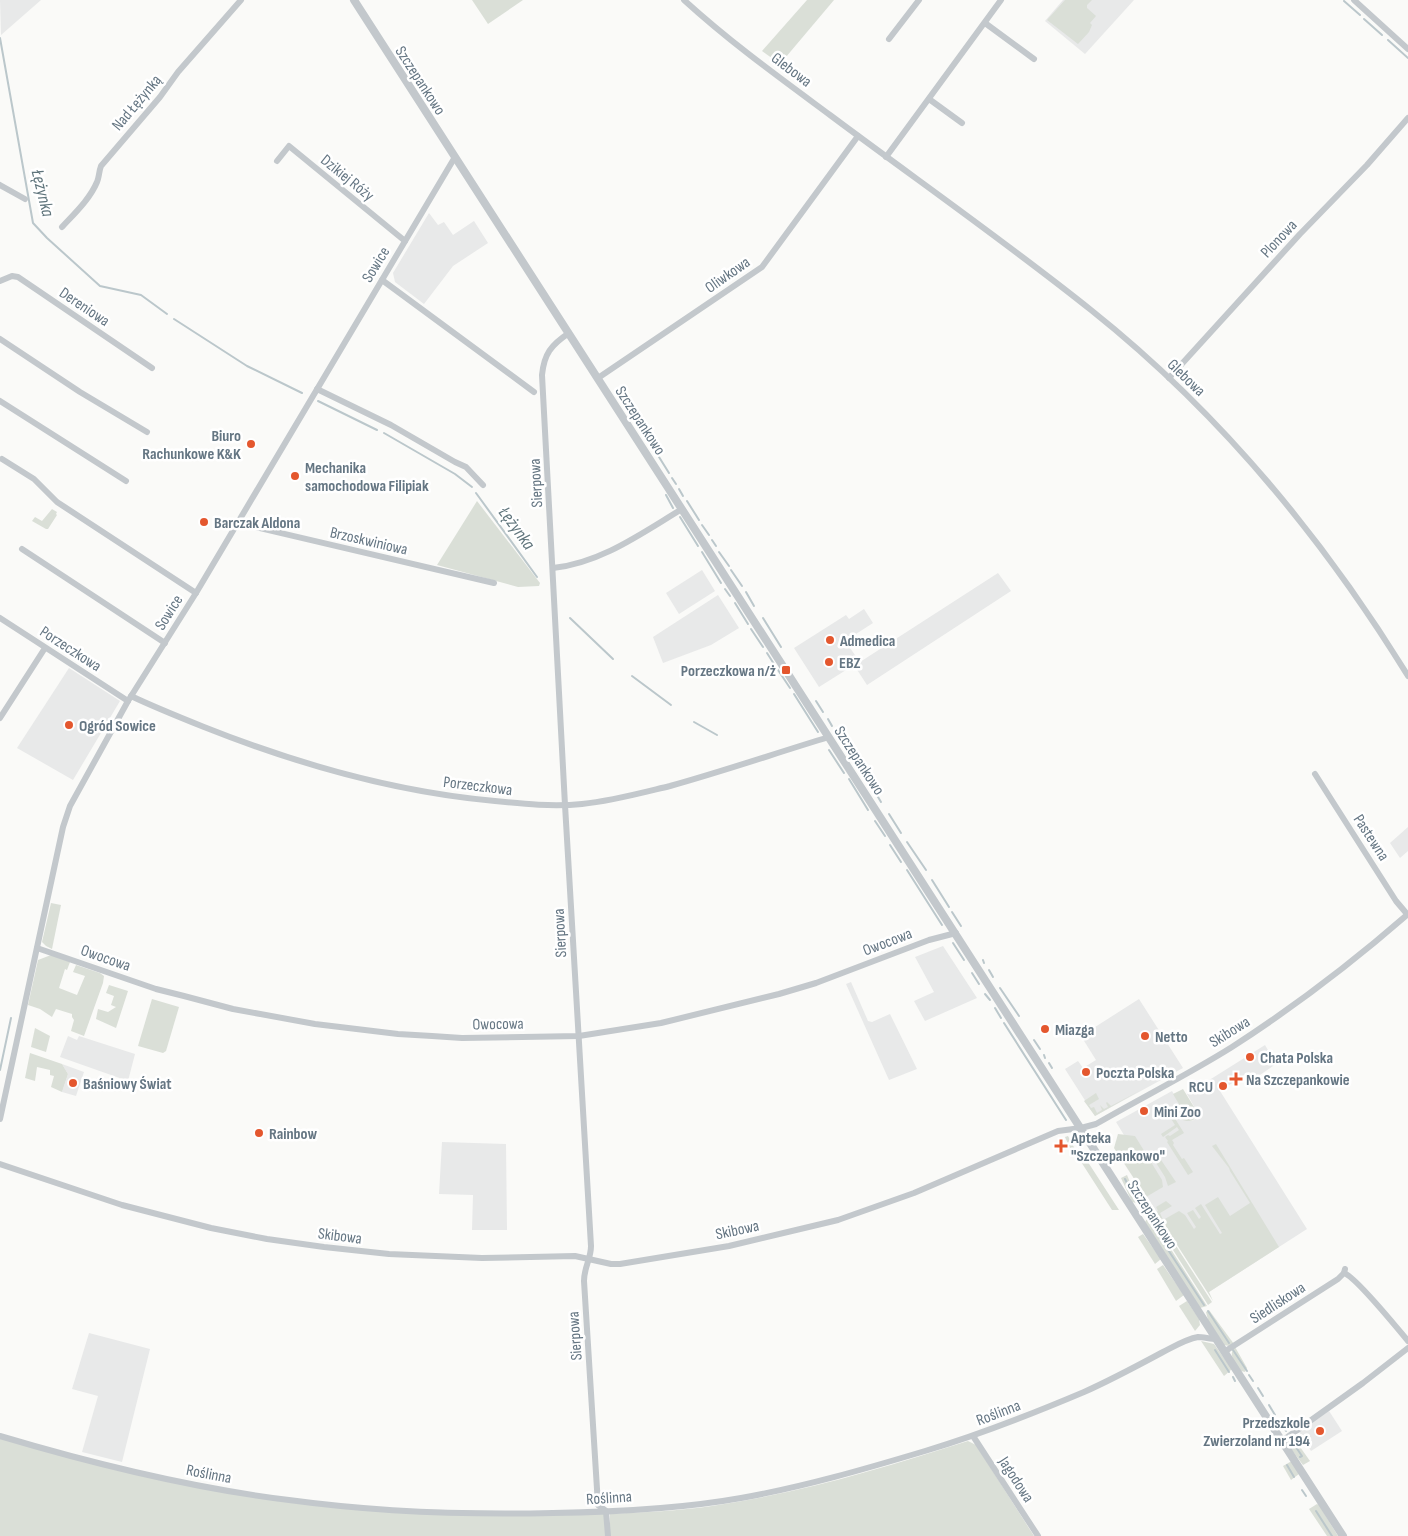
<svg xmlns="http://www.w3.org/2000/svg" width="1408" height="1536" font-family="'Sofia Sans Condensed',sans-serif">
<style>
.built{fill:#e8e9e9}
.green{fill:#dadfd7}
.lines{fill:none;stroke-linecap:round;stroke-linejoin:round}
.stream{stroke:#bbc7cb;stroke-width:2}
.minor{stroke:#c3c8cc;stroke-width:6}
.tertiary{stroke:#c3c8cc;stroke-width:8}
.poi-dot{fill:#e4572e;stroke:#fff;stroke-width:2}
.labels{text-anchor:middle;stroke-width:5;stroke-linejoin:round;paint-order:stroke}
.street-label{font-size:16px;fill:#657683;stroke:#fff}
.poi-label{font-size:16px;font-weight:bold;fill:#657683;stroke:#fff;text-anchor:start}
.water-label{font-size:18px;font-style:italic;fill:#60757c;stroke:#fff}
</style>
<rect width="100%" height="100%" fill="#fafaf8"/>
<g class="built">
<path d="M 0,0 L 41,0 L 1,35 Z"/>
<path d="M 1063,0 L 1134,0 L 1085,54 L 1045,21 Z"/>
<path d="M 429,213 L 438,225 L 444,222 L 453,235 L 474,221 L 488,243 L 453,266 L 424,304 L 395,282 L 393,273 Z"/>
<path d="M 702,570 L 715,591 L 679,614 L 666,593 Z"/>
<path d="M 998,573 L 1011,591 L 867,685 L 854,665 L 819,687 L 794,648 L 846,615 L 849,619 L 864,609 L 873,623 L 845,641 L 860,662 Z"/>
<path d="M 718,595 L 739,628 L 711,645 L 663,663 L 653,637 Z"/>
<path d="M 69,668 L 120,701 L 73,780 L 17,748 Z"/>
<path d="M 1408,827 L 1408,851 L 1400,858 L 1390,843 Z"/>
<path d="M 943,946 L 977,998 L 925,1021 L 914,1001 L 934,992 L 915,957 Z"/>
<path d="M 851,982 L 868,1021 L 872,1022 L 890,1014 L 917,1069 L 889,1080 L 846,984 Z"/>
<path d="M 1139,999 L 1183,1068 L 1095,1116 L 1065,1069 L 1078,1061 L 1083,1068 L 1096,1060 L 1081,1036 Z"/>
<path d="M 68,1036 L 77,1040 L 79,1036 L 135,1054 L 128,1081 L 60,1057 Z"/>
<path d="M 1265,1045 L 1276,1064 L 1254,1079 L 1249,1072 L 1220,1091 L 1307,1229 L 1209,1292 L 1116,1149 L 1127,1140 L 1116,1122 L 1172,1091 L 1190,1121 L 1194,1120 L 1199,1115 L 1187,1094 Z"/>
<path d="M 62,1064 L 84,1072 L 76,1096 L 62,1092 L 68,1074 Z"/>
<path d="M 442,1142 L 506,1144 L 507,1230 L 472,1230 L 473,1195 L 439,1194 Z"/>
<path d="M 89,1333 L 150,1349 L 122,1462 L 82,1452 L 98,1396 L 72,1389 Z"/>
<path d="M 1329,1411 L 1342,1431 L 1311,1451 L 1299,1432 Z"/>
</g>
<g class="green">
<path d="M 472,0 L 523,0 L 488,24 Z"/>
<path d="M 807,0 L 834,0 L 780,64 L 762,51 Z"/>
<path d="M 1065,0 L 1092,0 L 1087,5 L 1087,8 L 1096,16 L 1090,23 L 1092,25 L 1089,32 L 1078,44 L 1047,20 Z"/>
<path d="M 477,501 L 540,583 L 539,586 L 518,587 L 437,565 Z"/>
<path d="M 52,509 L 57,512 L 56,514 L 57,515 L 48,529 L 46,529 L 32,521 L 35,517 L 42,521 Z"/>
<path d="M 51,903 L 61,905 L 52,949 L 46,946 L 42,942 Z"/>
<path d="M 51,955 L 70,962 L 67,970 L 65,969 L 59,988 L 77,995 L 85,976 L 73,972 L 76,965 L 100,973 L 104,976 L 103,983 L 84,1036 L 71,1031 L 74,1020 L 72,1017 L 72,1014 L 56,1009 L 52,1017 L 40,1009 L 28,1005 L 38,960 Z"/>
<path d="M 109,985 L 128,991 L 116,1028 L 96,1019 L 98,1009 L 108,1012 L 116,1007 L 111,1005 L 114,996 L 106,993 Z"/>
<path d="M 152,999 L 179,1007 L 166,1051 L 163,1053 L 138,1046 Z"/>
<path d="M 35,1028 L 50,1036 L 46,1052 L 31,1047 Z"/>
<path d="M 30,1053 L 62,1064 L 68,1074 L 62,1092 L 51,1087 L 54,1076 L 50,1075 L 50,1070 L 37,1067 L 35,1081 L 25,1078 Z"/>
<path d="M 1183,1089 L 1199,1115 C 1194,1121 1188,1123 1181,1119 L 1186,1116 L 1173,1094 Z"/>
<path d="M 1141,1090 L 1095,1116 L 1084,1101 L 1096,1093 L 1099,1099 L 1089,1105 L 1091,1108 L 1094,1107 L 1097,1113 L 1102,1110 L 1100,1105 L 1104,1109 L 1108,1107 L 1106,1103 L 1107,1102 L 1111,1106 Z"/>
<path d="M 1172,1116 L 1174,1117 L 1184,1133 L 1172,1140 L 1174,1143 L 1173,1145 L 1182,1159 L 1184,1158 L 1193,1172 L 1188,1175 L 1167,1142 L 1168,1141 L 1165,1137 L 1168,1135 L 1170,1136 L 1179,1130 L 1177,1127 L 1163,1137 L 1161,1134 L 1175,1125 L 1170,1117 Z"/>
<path d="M 1118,1134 L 1135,1136 L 1162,1180 L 1163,1187 L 1146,1197 L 1114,1148 Z"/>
<path d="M 1068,1136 L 1077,1153 L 1086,1154 L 1084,1156 L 1119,1210 L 1112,1210 L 1076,1154 L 1070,1148 L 1065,1137 Z"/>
<path d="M 1216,1144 L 1279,1247 L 1209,1292 L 1213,1301 L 1156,1212 L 1158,1211 L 1156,1207 L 1166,1201 L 1172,1206 L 1160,1213 L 1163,1220 L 1179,1211 L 1185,1215 L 1194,1229 L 1196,1227 L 1187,1213 L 1193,1210 L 1199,1219 L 1201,1217 L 1195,1208 L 1201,1204 L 1220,1234 L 1222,1233 L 1205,1205 L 1218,1197 L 1230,1216 L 1250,1203 L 1230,1171 L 1229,1168 L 1212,1146 Z"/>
<path d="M 1157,1154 L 1176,1182 L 1168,1186 L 1165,1177 L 1153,1158 Z"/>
<path d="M 1127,1175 L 1138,1202 L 1136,1203 L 1132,1202 L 1121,1178 Z"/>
<path d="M 1155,1213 L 1212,1302 L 1208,1305 L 1173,1250 L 1170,1242 L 1150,1216 Z"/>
<path d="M 1148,1217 L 1169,1243 L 1172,1251 L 1207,1306 L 1200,1308 L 1145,1222 Z"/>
<path d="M 1143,1234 L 1161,1259 L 1155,1264 L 1138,1237 Z"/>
<path d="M 1163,1265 L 1184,1295 L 1176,1301 L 1157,1269 Z"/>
<path d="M 1187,1301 L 1199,1319 L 1200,1325 L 1195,1331 L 1179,1306 Z"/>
<path d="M 1209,1310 L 1234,1344 L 1229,1346 L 1224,1345 L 1208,1320 L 1206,1312 Z"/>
<path d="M 1201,1341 L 1214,1344 L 1232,1369 L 1224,1376 Z"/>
<path d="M 1235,1347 L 1247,1368 L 1245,1372 L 1241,1371 C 1236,1363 1227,1355 1235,1347 Z"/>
<path d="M 1293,1437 L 1310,1461 L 1303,1465 L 1288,1445 L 1289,1439 Z"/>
<path d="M 0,1438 L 142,1476 L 341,1508 L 605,1513 L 606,1536 L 0,1536 Z"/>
<path d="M 968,1441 L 976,1445 L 1034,1536 L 610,1536 L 610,1514 C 644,1512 679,1511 712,1506 C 800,1493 884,1468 968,1441 Z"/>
<path d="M 1290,1462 L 1292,1462 L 1299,1474 L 1291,1480 L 1283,1466 Z"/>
<path d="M 1317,1504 L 1319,1505 L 1338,1536 L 1327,1536 L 1309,1509 Z"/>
</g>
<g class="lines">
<g class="stream">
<path d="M 1344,1 L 1360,15"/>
<path d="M 1364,19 L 1382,35"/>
<path d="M 0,38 L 33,223 L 47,238 L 100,286 L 141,295 L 167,314"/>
<path d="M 1388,40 L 1408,58"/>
<path d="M 174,319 L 247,366 L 302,393"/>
<path d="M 621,398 L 630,412"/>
<path d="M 318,401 L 377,430"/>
<path d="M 634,419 L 642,430"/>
<path d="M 384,433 L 455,474 L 472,487"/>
<path d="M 644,435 L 656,452"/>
<path d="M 659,457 L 669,473"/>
<path d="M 672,478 L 676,484"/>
<path d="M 679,489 L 683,496"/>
<path d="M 476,493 L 537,577"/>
<path d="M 666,495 L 673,508"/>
<path d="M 687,501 L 699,520"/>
<path d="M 680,517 L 698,546"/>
<path d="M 702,525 L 709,535"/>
<path d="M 712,540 L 716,546"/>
<path d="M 702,552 L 721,583"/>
<path d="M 719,552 L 729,566"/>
<path d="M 731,570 L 742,586"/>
<path d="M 725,589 L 730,596"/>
<path d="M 746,592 L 754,606"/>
<path d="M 735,603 L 748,624"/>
<path d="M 570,618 L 613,659"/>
<path d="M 763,618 L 781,647"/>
<path d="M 751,629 L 763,647"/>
<path d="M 767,653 L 774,664"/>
<path d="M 778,670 L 790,688"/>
<path d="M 632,676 L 671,705"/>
<path d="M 794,694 L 818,732"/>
<path d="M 816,701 L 823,712"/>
<path d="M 828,719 L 832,726"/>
<path d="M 694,722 L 717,735"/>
<path d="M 836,732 L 856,762"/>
<path d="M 829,750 L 844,773"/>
<path d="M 862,772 L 869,783"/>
<path d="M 849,779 L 868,810"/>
<path d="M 872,787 L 881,802"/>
<path d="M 889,814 L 901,833"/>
<path d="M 875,821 L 885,836"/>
<path d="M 907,842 L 926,870"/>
<path d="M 890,845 L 901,862"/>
<path d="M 907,870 L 942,925"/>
<path d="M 932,880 L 949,907"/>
<path d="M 952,912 L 961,926"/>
<path d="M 953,943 L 964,960"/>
<path d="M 983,960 L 984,963"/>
<path d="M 989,970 L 993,977"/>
<path d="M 972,973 L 979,984"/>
<path d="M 1000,988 L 1019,1016"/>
<path d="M 985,994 L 990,1000"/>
<path d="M 995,1008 L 1001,1018"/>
<path d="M 1004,1023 L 1066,1120"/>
<path d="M 1034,1040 L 1040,1049"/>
<path d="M 1044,1055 L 1045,1058"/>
<path d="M 1049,1063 L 1052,1068"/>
<path d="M 0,1070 L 11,1018"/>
<path d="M 1125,1179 L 1136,1201"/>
<path d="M 1148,1219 L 1204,1305"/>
<path d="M 1208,1311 L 1229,1343"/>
<path d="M 1215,1350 L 1229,1372"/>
<path d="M 1233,1350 L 1247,1371"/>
<path d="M 1249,1375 L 1253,1381"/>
<path d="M 1233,1377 L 1235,1381"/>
<path d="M 1258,1388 L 1263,1396"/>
<path d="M 1269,1405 L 1275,1415"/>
<path d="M 1281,1424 L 1286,1431"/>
<path d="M 1291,1440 L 1302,1456 L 1300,1457"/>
<path d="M 1287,1465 L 1294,1477"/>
<path d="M 1302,1490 L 1306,1496"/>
<path d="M 1316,1511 L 1332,1536"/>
</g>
<g class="minor">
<path d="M 684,0 C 730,42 780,78 830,115 C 917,180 1006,242 1091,310 C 1219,412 1323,538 1408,676"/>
<path d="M 1354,0 L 1408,49"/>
<path d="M 985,23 L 1034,59"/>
<path d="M 889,39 L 919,0"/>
<path d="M 929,99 L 962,123"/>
<path d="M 886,157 L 1001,0"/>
<path d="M 277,161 L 289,146 L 405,241"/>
<path d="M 0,185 L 25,199"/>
<path d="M 62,227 C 74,214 90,199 97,182 C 99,178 99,171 101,166 L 160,97 L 178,72 L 241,0"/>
<path d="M 382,280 L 534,392"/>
<path d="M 0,281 L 12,276 L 18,277 L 152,368"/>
<path d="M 569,333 C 551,345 544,354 542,375 L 565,805 L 591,1246 C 591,1259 584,1267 584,1281 L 598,1505 L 606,1511 L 608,1536"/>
<path d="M 0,339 L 80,392 L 147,432"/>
<path d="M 598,378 L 762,267 L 858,136"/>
<path d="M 1169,378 L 1300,234 L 1367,165 L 1408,118"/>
<path d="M 317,389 L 391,425 L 455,462 L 466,467 L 483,485"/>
<path d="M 0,401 L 126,481"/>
<path d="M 2,459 L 34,479 L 57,502 L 196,593"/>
<path d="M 238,523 L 494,583"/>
<path d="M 22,549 L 165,643"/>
<path d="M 553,568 C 601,563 642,533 682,509"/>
<path d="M 0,618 L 128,701"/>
<path d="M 131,696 C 154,707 179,717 204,727 C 297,764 394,792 495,801 C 524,804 553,807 582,804 C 612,801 641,793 670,786 C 724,771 776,753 829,737"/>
<path d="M 0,718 L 45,648"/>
<path d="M 1315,774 L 1396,901 L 1407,914"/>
<path d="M 37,948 L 156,989 L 184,996 L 233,1009 L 315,1024 L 398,1034 L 432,1036 L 462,1038 L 579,1036 L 661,1023 L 779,994 L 816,983 L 929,940 L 956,933"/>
<path d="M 0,1119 L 63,827 L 70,806 L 128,701 L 196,593 L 455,157"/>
<path d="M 0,1164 L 122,1205 L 211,1228 L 267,1239 L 324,1247 L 389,1254 L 482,1258 L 575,1256 L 611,1264 L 620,1264 L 729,1246 L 838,1220 L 914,1193 L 1058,1131 L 1081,1128 L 1096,1124 C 1141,1098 1189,1074 1232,1047 C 1294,1007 1353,962 1408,914"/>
<path d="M 1344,1273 C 1356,1277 1397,1328 1408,1341"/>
<path d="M 1224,1352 L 1338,1279 L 1344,1273 L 1345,1269"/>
<path d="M 0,1436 C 94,1464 191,1488 289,1500 C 377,1512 465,1515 553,1513 C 616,1512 680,1509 741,1498 C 803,1487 865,1469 925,1451 C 979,1435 1032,1414 1084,1392 C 1111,1380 1137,1366 1163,1352 C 1173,1347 1186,1339 1198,1337 C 1203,1337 1211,1339 1216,1339"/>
<path d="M 973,1436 L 1038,1536"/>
<path d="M 1282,1441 L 1363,1383 L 1408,1348"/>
</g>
<path class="tertiary" d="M 354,0 L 1343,1536"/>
</g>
<g class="poi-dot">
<circle cx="251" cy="444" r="5"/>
<circle cx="295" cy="476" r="5"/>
<circle cx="204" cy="522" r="5"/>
<circle cx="830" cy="640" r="5"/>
<circle cx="829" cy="662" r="5"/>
<rect x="781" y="665" width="10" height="10" rx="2.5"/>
<circle cx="69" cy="725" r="5"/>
<circle cx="1045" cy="1029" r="5"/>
<circle cx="1145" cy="1036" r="5"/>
<circle cx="1250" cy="1057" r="5"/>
<circle cx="1086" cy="1072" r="5"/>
<path d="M1233.5 1071.5h5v5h5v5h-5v5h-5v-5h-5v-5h5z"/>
<circle cx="73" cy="1083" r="5"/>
<circle cx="1223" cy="1086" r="5"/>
<circle cx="1144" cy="1111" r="5"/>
<circle cx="259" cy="1133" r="5"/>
<path d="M1058.5 1138.5h5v5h5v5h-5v5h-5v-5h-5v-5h5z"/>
<circle cx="1320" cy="1431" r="5"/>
</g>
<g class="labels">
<g class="street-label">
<text transform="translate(792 69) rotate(37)" y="6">Glebowa</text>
<text transform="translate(421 80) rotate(57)" y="6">Szczepankowo</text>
<text transform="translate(136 102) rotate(-50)" y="6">Nad Łężynką</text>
<text transform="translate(348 177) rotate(39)" y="6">Dzikiej Róży</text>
<text transform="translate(1278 238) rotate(-47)" y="6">Plonowa</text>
<text transform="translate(375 264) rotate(-59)" y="6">Sowice</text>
<text transform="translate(727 274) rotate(-35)" y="6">Oliwkowa</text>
<text transform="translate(85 306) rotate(34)" y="6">Dereniowa</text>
<text transform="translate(1187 377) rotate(44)" y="6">Glebowa</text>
<text transform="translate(641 420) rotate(57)" y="6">Szczepankowo</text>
<text transform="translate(535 483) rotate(-93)" y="6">Sierpowa</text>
<text transform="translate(369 540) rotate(13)" y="6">Brzoskwiniowa</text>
<text transform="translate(168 612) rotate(-58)" y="6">Sowice</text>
<text transform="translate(71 648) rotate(33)" y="6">Porzeczkowa</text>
<text transform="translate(860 760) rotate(57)" y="6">Szczepankowo</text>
<text transform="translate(478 785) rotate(7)" y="6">Porzeczkowa</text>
<text transform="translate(1372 837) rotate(57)" y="6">Pastewna</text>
<text transform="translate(559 933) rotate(-93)" y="6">Sierpowa</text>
<text transform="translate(887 941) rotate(-21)" y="6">Owocowa</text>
<text transform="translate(106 957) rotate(19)" y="6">Owocowa</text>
<text transform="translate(498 1023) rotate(-1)" y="6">Owocowa</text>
<text transform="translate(1229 1031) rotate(-32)" y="6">Skibowa</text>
<text transform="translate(1153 1214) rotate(57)" y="6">Szczepankowo</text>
<text transform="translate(737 1229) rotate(-12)" y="6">Skibowa</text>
<text transform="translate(340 1235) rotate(7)" y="6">Skibowa</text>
<text transform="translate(1277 1302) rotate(-33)" y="6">Siedliskowa</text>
<text transform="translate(574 1336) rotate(-94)" y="6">Sierpowa</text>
<text transform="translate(998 1412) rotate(-21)" y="6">Roślinna</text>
<text transform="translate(209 1473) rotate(11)" y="6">Roślinna</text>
<text transform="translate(1017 1479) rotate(57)" y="6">Jagodowa</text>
<text transform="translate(609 1497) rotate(-4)" y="6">Roślinna</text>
</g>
<g class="poi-label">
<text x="241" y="441" text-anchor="end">Biuro<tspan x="241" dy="18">Rachunkowe K&amp;K</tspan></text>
<text x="305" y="473">Mechanika<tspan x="305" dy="18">samochodowa Filipiak</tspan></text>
<text x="214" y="528">Barczak Aldona</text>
<text x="840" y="646">Admedica</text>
<text x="839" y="668">EBZ</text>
<text x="776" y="676" text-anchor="end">Porzeczkowa n/ż</text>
<text x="79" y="731">Ogród Sowice</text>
<text x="1055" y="1035">Miazga</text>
<text x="1155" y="1042">Netto</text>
<text x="1260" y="1063">Chata Polska</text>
<text x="1096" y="1078">Poczta Polska</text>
<text x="1246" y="1085">Na Szczepankowie</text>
<text x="83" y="1089">Baśniowy Świat</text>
<text x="1213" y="1092" text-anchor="end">RCU</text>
<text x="1154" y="1117">Mini Zoo</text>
<text x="269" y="1139">Rainbow</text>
<text x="1071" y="1143">Apteka<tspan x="1071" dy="18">"Szczepankowo"</tspan></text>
<text x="1310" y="1428" text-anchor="end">Przedszkole<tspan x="1310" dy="18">Zwierzoland nr 194</tspan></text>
</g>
<g class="water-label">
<text transform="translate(43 193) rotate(76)" y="6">Łężynka</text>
<text transform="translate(517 528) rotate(54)" y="6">Łężynka</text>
</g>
</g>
</svg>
